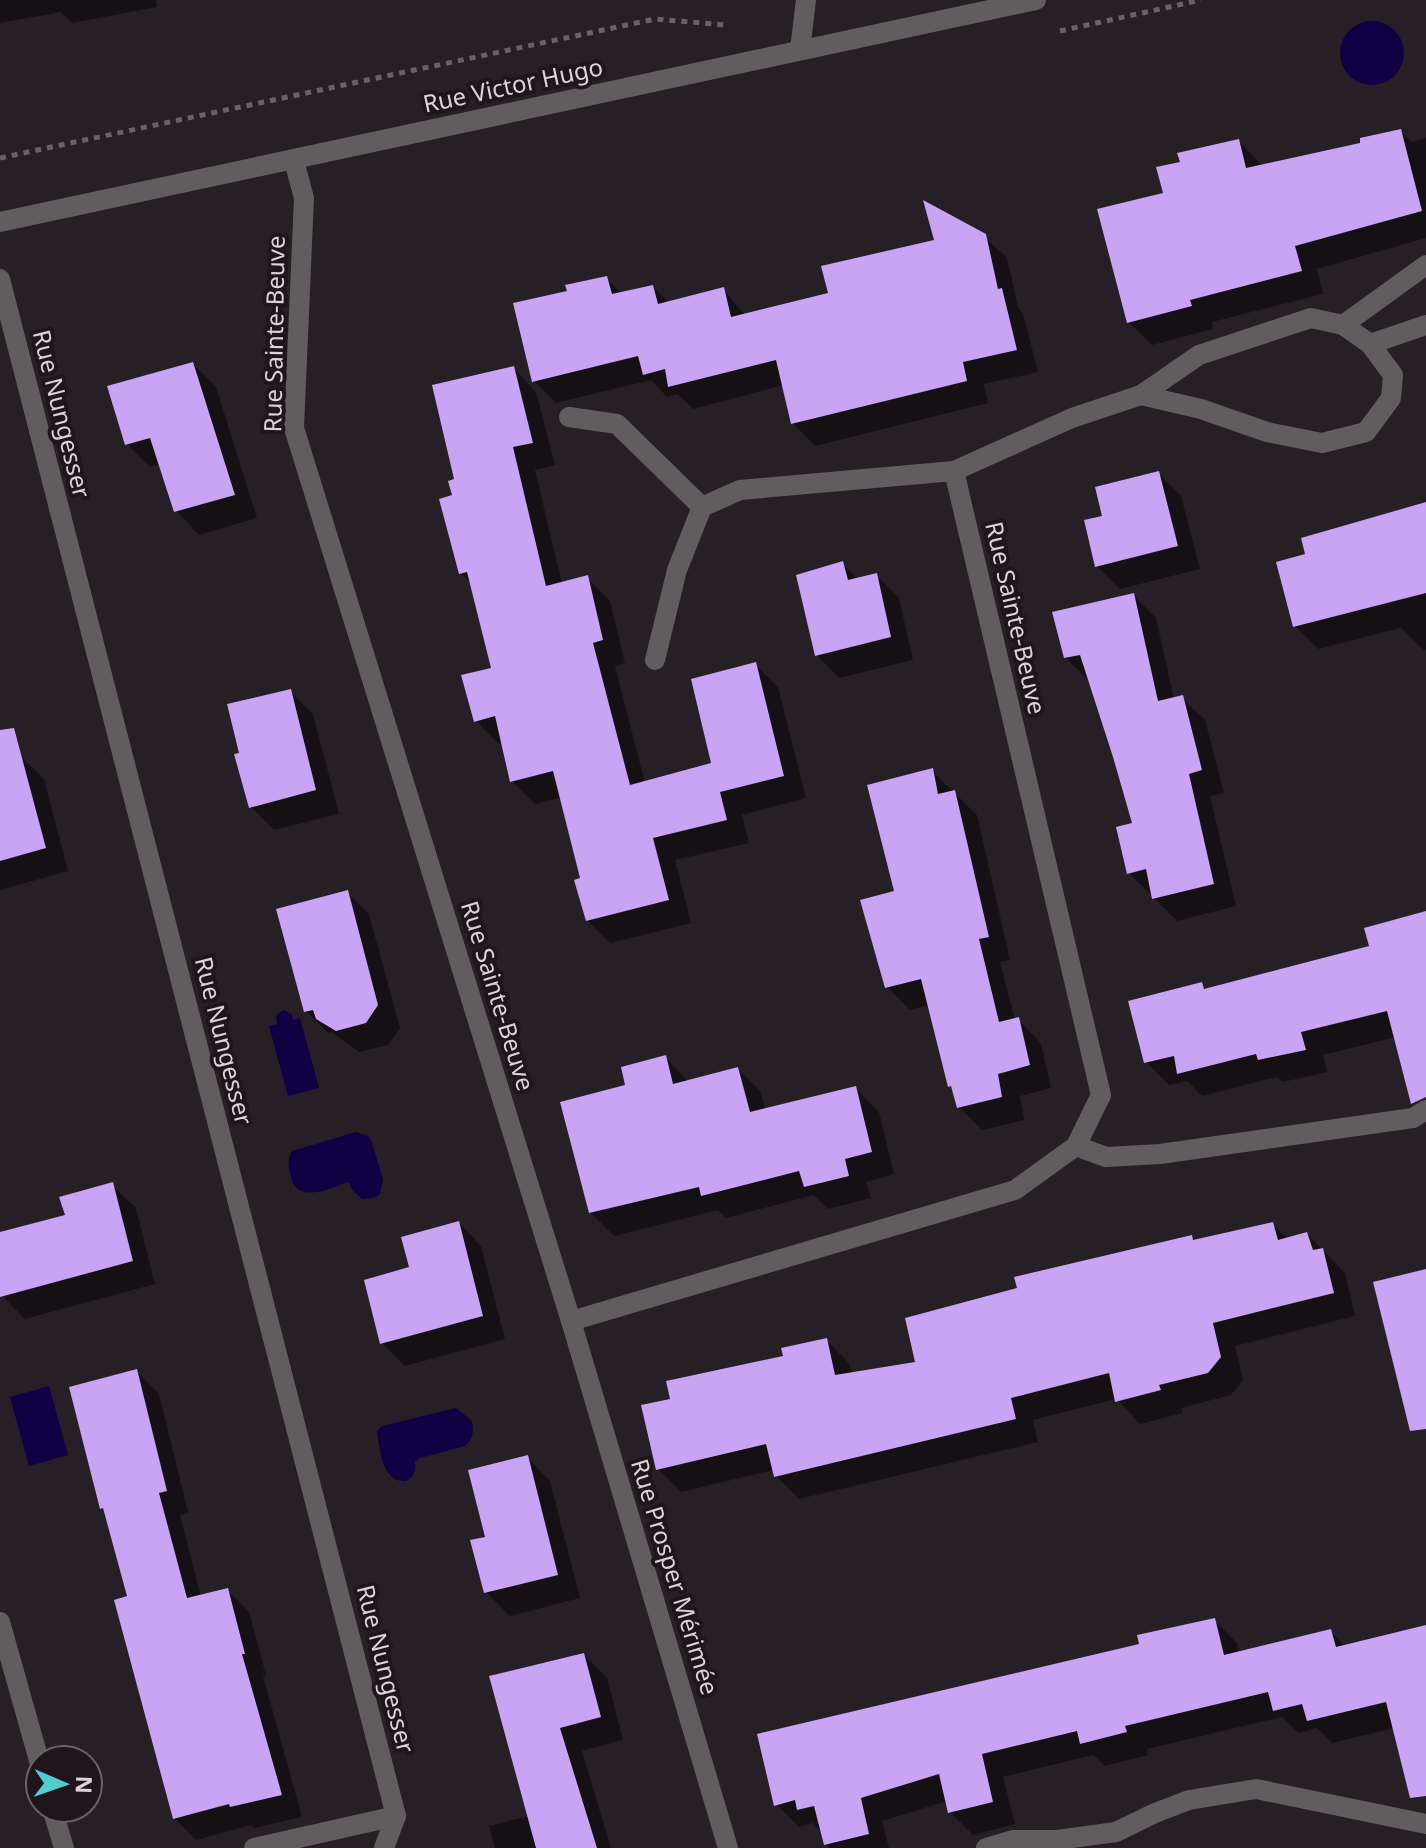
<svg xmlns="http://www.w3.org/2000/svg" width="1426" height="1848" font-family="'Noto Sans',sans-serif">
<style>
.water{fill:#0e0043}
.shadow{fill:#0007}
.building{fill:#c9a3f4}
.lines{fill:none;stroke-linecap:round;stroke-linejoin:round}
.path{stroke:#686167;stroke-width:5;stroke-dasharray:6 6;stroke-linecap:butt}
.minor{stroke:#615c5d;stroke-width:20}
.tertiary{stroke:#615c5d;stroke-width:20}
.labels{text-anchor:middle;stroke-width:8;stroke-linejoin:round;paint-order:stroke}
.street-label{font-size:24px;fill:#d9d4d8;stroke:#1e161c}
</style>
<rect width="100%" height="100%" fill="#271f26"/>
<g class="water">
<circle cx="1372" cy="53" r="32"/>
<path d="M 283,1010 L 292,1014 L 293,1020 L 300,1018 L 319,1088 L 288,1096 L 269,1026 L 277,1024 L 276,1015 Z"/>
<path d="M 356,1132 L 368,1136 L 371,1140 L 383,1179 L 380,1194 L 374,1198 L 362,1199 L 352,1190 L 349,1182 C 330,1188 298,1205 291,1177 C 289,1167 286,1160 292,1151 Z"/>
<path d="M 49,1386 L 68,1455 L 29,1466 L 10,1397 Z"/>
<path d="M 456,1408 L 471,1420 C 475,1429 473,1439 465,1446 L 420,1458 L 415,1462 C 416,1471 414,1477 406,1481 C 382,1483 380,1450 377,1431 L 382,1426 Z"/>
</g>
<g class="shadow">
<path d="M 0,0 L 156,0 L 157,7 L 72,23 L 61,12 L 0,23 Z"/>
<path d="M 1400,131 L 1412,142 L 1426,138 L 1426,238 L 1317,269 L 1323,294 L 1212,322 L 1213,329 L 1152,345 L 1129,322 L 1165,194 L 1182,163 L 1239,141 L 1262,166 L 1363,145 Z"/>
<path d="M 984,236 L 1007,258 L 1018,307 L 1023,313 L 1038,372 L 984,384 L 988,403 L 815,446 L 793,423 L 784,385 L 693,409 L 677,394 L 667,397 L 651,380 L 556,403 L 534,381 L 569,293 L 606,278 L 622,294 L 653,287 L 669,303 L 723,289 L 746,316 L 830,295 Z"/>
<path d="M 193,364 L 216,387 L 257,518 L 199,535 L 176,511 L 161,464 L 150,467 L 127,444 Z"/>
<path d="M 513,368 L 536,392 L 555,465 L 535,470 L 562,584 L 587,578 L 610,601 L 625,663 L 615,666 L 645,783 L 714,765 L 755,664 L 778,687 L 806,798 L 742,815 L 749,843 L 675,860 L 691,923 L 610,943 L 587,920 L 582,880 L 562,797 L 535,804 L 512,781 L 503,743 L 499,744 L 476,721 L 493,670 L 472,584 L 460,573 L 454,497 L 456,481 Z"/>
<path d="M 1159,474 L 1181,496 L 1200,569 L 1120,589 L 1097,566 L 1105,517 Z"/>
<path d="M 1426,503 L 1426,650 L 1424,650 L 1401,628 L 1318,649 L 1295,626 L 1397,510 Z"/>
<path d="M 843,564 L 859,580 L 876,575 L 899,598 L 913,660 L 839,678 L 817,655 Z"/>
<path d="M 1133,595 L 1156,618 L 1174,699 L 1182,698 L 1205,720 L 1224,793 L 1210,796 L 1236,906 L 1177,921 L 1129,873 L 1134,825 L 1115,756 L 1088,680 L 1065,657 Z"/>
<path d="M 290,691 L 313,714 L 339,814 L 274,830 L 251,807 L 242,754 Z"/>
<path d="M 20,756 L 44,779 L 68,871 L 0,890 L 0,761 Z"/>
<path d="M 932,771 L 977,815 L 1010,960 L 1000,962 L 1015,1020 L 1018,1020 L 1041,1043 L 1051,1088 L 1020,1096 L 1024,1120 L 982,1130 L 959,1107 L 955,1091 L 950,1086 L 929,1005 L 910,1010 L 887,987 L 897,893 Z"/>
<path d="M 347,892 L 369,914 L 400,1028 L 388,1045 L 359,1052 L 332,1032 L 328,1033 L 306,1011 Z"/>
<path d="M 1426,914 L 1426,1060 L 1396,1037 L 1323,1055 L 1327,1072 L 1283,1082 L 1277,1077 L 1202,1096 L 1187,1081 L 1169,1085 L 1146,1062 L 1201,984 L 1207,990 L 1372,948 Z"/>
<path d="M 665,1057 L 689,1082 L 738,1069 L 761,1092 L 765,1110 L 855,1088 L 879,1112 L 894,1174 L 866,1182 L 871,1198 L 828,1209 L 814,1195 L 726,1218 L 718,1210 L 614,1236 L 590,1212 L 628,1086 Z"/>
<path d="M 112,1185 L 136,1208 L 155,1284 L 25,1319 L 2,1296 L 0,1234 L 67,1217 Z"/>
<path d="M 459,1223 L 481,1246 L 505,1339 L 405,1366 L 382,1343 L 412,1268 Z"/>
<path d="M 1272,1224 L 1288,1239 L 1307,1234 L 1345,1273 L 1355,1316 L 1235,1346 L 1243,1380 L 1231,1395 L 1181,1408 L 1183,1413 L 1140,1424 L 1117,1399 L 1033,1420 L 1038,1442 L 799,1499 L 776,1476 L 774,1470 L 681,1492 L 658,1469 L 672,1401 L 826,1340 L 849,1363 L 852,1375 L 918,1363 L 1019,1289 L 1192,1237 L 1196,1241 Z"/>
<path d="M 137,1372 L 159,1394 L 188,1512 L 180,1515 L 201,1597 L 227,1590 L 249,1612 L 266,1675 L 263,1676 L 302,1817 L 254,1828 L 251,1825 L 196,1840 L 174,1818 L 129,1598 L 107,1513 L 102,1508 Z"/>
<path d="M 527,1457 L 550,1481 L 580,1598 L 510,1616 L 486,1592 Z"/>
<path d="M 1214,1620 L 1237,1643 L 1239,1654 L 1330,1631 L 1346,1647 L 1426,1627 L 1426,1773 L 1395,1728 L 1332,1743 L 1317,1728 L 1298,1733 L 1282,1717 L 1147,1749 L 1148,1755 L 1105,1766 L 1093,1755 L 1003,1777 L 1015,1824 L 973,1835 L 950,1812 L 947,1801 L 882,1821 L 889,1848 L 829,1848 L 823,1833 L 813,1823 L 799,1827 L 776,1804 L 1142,1645 Z"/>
<path d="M 584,1655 L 607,1678 L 623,1740 L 582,1751 L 611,1848 L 495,1848 L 489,1826 L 530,1816 Z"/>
</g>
<g class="building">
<path d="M 1401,129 L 1422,211 L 1295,246 L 1302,271 L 1190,300 L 1192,306 L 1127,323 L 1097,209 L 1163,193 L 1156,167 L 1180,162 L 1177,153 L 1239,139 L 1246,168 L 1360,143 L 1360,138 Z"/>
<path d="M 923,200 L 986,234 L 998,289 L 1002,288 L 1017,350 L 963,362 L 967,381 L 791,424 L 776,360 L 668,387 L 665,369 L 643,375 L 638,356 L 532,382 L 513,303 L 567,291 L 565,285 L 607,276 L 612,294 L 653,285 L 658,304 L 724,287 L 731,317 L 828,293 L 821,266 L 934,240 Z"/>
<path d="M 193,362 L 235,495 L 174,512 L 150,438 L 125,445 L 107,386 Z"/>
<path d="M 514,366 L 533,443 L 513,447 L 546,586 L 588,575 L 603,640 L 593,643 L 630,785 L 711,763 L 691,679 L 756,662 L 784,776 L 720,792 L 727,820 L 653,838 L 669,900 L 586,921 L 574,880 L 580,878 L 553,771 L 510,782 L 495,716 L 474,722 L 461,675 L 491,668 L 467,572 L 459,574 L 439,499 L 452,495 L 448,481 L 454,479 L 432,385 Z"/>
<path d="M 1159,471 L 1178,546 L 1095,567 L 1084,520 L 1102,516 L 1095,487 Z"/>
<path d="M 1426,502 L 1426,593 L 1293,627 L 1276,562 L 1305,554 L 1301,538 Z"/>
<path d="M 843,561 L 848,580 L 877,573 L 891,637 L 815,656 L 796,575 Z"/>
<path d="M 1134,593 L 1158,701 L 1183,695 L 1202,770 L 1189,774 L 1214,884 L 1152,899 L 1146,869 L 1127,874 L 1116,827 L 1132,823 L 1113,757 L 1080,655 L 1064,658 L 1052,612 Z"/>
<path d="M 291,689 L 316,790 L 249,808 L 234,754 L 239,753 L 227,704 Z"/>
<path d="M 14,728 L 46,848 L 0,861 L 0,730 Z"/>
<path d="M 933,768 L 938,794 L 955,790 L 989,937 L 979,939 L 999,1022 L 1019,1017 L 1030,1065 L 998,1074 L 1002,1097 L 957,1108 L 951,1086 L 948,1087 L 921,979 L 885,988 L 860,900 L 894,891 L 867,785 Z"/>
<path d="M 348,890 L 378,1005 L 366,1023 L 336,1031 L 316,1019 L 313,1010 L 304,1012 L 276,909 Z"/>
<path d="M 1426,911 L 1426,1097 L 1411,1104 L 1387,1011 L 1301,1032 L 1306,1050 L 1258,1060 L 1256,1054 L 1177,1074 L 1174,1056 L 1144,1063 L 1128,1001 L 1202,982 L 1204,989 L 1369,946 L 1364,928 Z"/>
<path d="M 666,1055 L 673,1084 L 738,1067 L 750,1112 L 856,1086 L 872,1152 L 845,1159 L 849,1176 L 804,1187 L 799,1171 L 701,1196 L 699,1187 L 589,1213 L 560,1102 L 625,1085 L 621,1067 Z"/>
<path d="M 113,1182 L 133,1261 L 0,1297 L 0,1232 L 65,1215 L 59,1197 Z"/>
<path d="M 459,1221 L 483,1316 L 380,1344 L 364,1280 L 409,1267 L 401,1237 Z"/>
<path d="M 1273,1222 L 1278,1240 L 1307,1232 L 1313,1250 L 1323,1248 L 1334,1293 L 1213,1323 L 1221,1357 L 1208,1373 L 1159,1385 L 1161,1390 L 1115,1402 L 1109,1373 L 1011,1398 L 1016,1419 L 774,1477 L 766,1444 L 656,1470 L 641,1405 L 670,1399 L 666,1381 L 783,1356 L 781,1348 L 827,1338 L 835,1375 L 915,1362 L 905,1318 L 1017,1288 L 1014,1277 L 1192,1235 L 1193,1240 Z"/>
<path d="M 1426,1269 L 1426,1429 L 1410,1431 L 1373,1282 Z"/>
<path d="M 137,1369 L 167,1491 L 159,1493 L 187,1598 L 228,1588 L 245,1654 L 242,1654 L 282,1795 L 230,1807 L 229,1804 L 173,1819 L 114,1600 L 127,1596 L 103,1508 L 100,1509 L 69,1387 Z"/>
<path d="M 528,1455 L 558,1575 L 484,1593 L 470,1540 L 485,1537 L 468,1470 Z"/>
<path d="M 1215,1618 L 1224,1655 L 1331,1629 L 1336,1647 L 1426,1625 L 1426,1796 L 1410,1798 L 1386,1702 L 1307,1721 L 1302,1704 L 1273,1711 L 1268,1692 L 1125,1726 L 1127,1732 L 1080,1744 L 1077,1731 L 982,1754 L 993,1802 L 948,1813 L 939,1774 L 861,1798 L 869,1834 L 824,1845 L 814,1806 L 797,1810 L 795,1800 L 774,1806 L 757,1734 L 1139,1644 L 1137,1635 Z"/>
<path d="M 584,1653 L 601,1717 L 560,1728 L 597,1848 L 536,1848 L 489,1676 Z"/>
</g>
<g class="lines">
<g class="path">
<path d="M 1060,31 L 1201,0"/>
<path d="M 0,158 L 655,19 L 726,25"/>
</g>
<g class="minor">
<path d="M 800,50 L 806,0"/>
<path d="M 294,161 L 304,198 L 294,428 L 571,1321 L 1015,1190 L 1076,1146 L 1101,1095 L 954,471 L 740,490 L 702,507 L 677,570 L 655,660"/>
<path d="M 0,279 L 396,1816 L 384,1848"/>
<path d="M 1343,325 L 1426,265"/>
<path d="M 1370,344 L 1426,325"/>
<path d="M 569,417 L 617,424 L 702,507"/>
<path d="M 954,471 L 1072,418 L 1141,395 L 1201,409 L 1267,432 L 1322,443 L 1366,432 L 1391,398 L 1393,375 L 1370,344 L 1343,325 L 1311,318 L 1199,355 L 1141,395"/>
<path d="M 1076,1146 L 1106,1157 L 1160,1154 L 1413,1118 L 1426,1110"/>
<path d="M 571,1321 L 728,1848"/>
<path d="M 0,1622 L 40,1764"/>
<path d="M 52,1808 L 64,1848"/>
<path d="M 254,1848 L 396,1816"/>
<path d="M 986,1848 L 1013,1840 L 1057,1840 L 1116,1832 L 1155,1813 L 1189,1800 L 1256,1789 L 1426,1824"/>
</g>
<path class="tertiary" d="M 0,222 L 1036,0"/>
</g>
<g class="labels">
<g class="street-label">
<text transform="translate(513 86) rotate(-12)" y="8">Rue Victor Hugo</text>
<text transform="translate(275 334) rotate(-89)" y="8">Rue Sainte-Beuve</text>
<text transform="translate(61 414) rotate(76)" y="8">Rue Nungesser</text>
<text transform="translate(1015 618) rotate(77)" y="8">Rue Sainte-Beuve</text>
<text transform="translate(497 996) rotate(73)" y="8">Rue Sainte-Beuve</text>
<text transform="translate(223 1041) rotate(76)" y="8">Rue Nungesser</text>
<text transform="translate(674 1577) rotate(73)" y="8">Rue Prosper Mérimée</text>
<text transform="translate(385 1669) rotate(76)" y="8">Rue Nungesser</text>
</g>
</g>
<g transform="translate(64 1784) rotate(92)"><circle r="38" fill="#1e161c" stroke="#696267" stroke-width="2"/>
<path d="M0-6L14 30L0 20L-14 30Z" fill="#52cdcf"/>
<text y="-12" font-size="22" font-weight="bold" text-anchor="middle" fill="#d9d4d8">N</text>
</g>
</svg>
